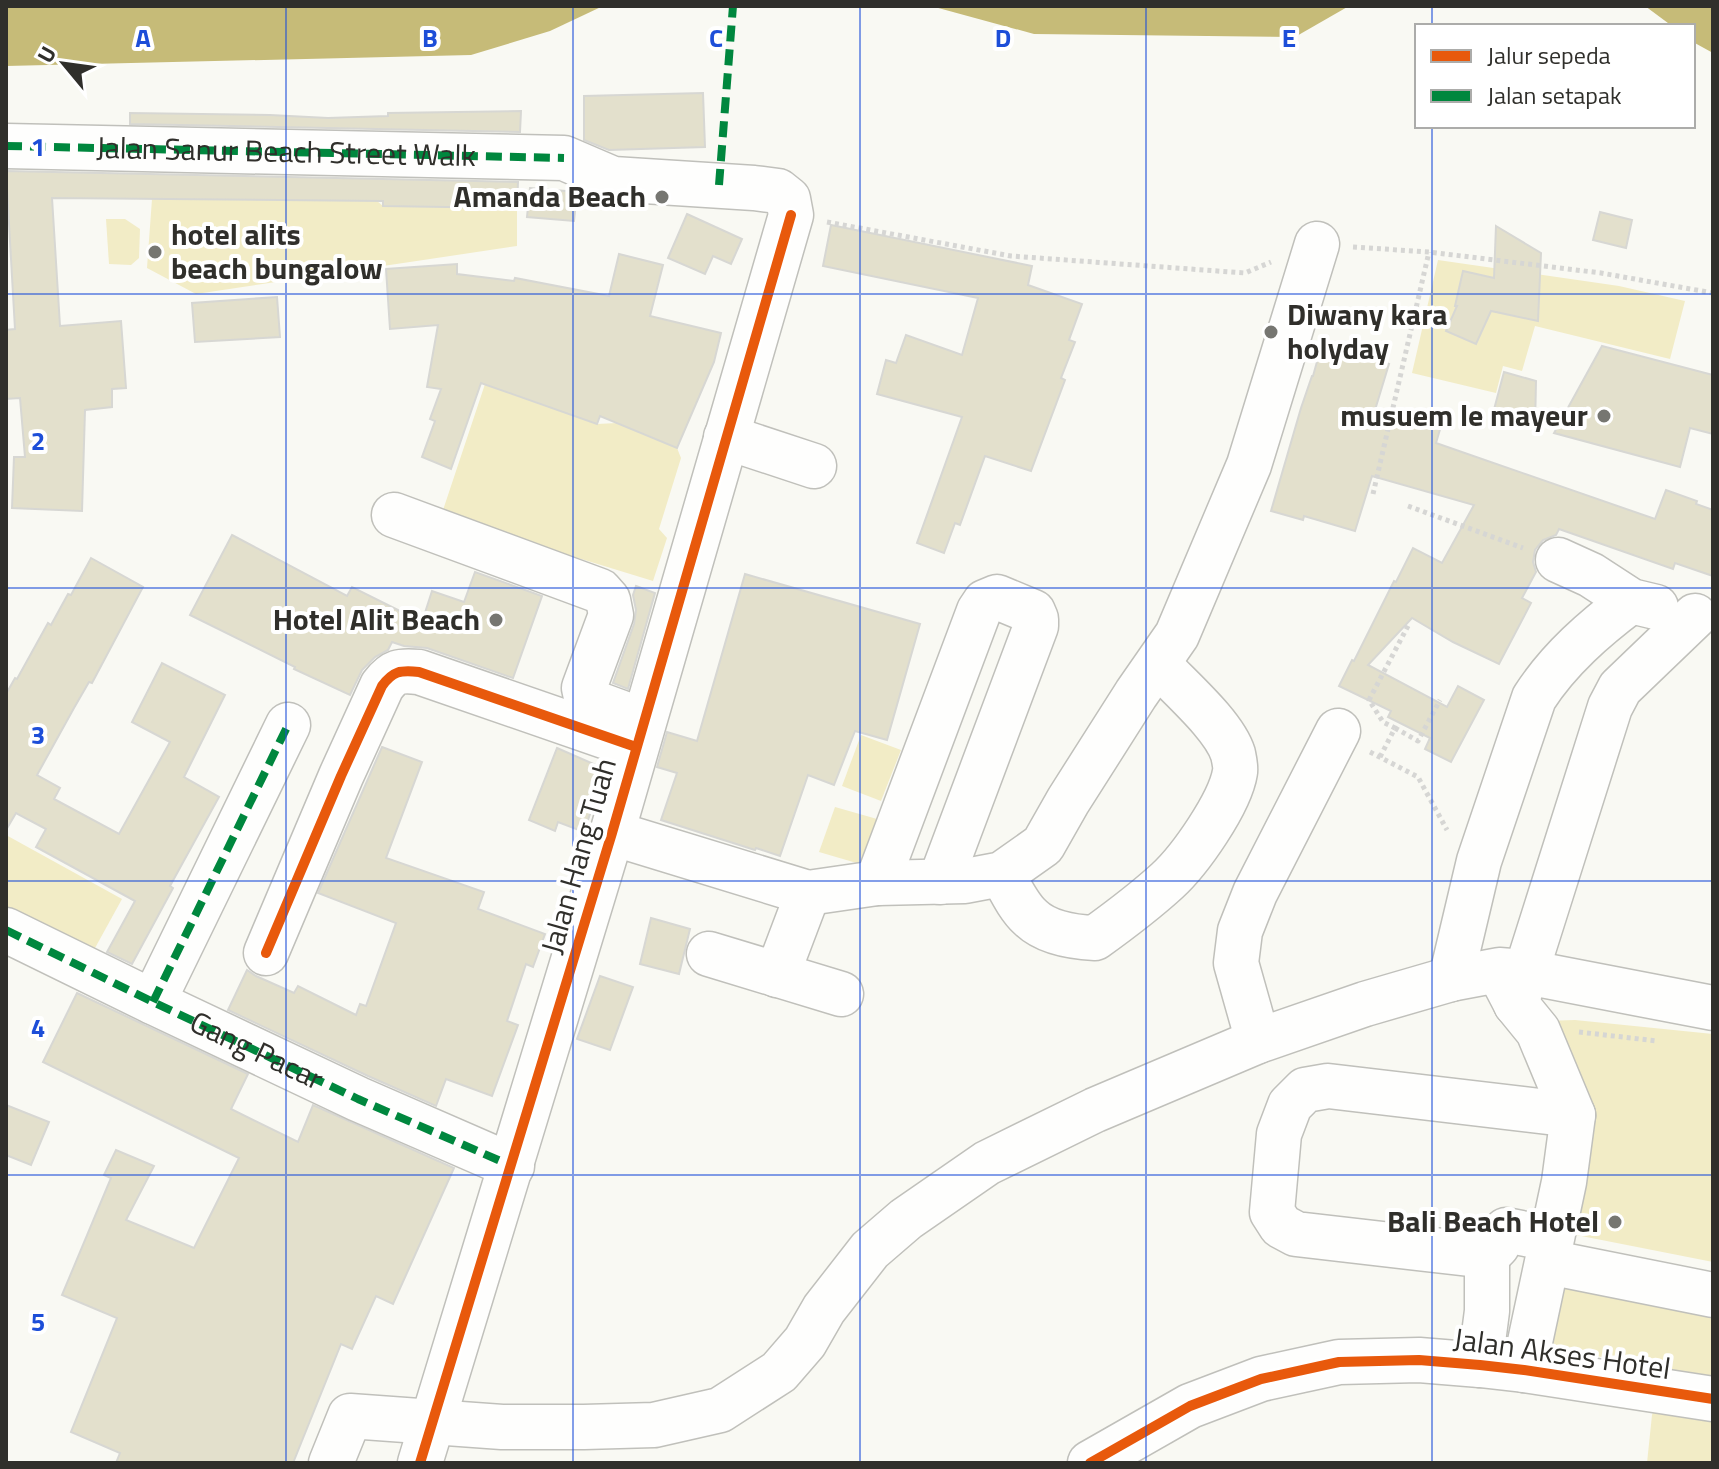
<svg xmlns="http://www.w3.org/2000/svg" width="1719" height="1469" font-family="'Titillium Web',sans-serif">
<style>
.green{fill:#f2ecc6}
.water{fill:#c6bb78}
.building{fill:#e3e0cc;stroke:#d7d7d3;stroke-width:2}
.lines{fill:none;stroke-linecap:round;stroke-linejoin:round}
.minor-casing{stroke:#c0c0bb;stroke-width:47}
.path{stroke:#d6d6d4;stroke-width:5;stroke-dasharray:4 4;stroke-linecap:butt}
.minor{stroke:#fefefd;stroke-width:44}
.quiet{stroke:#00873e;stroke-width:8;stroke-dasharray:16 8;stroke-linecap:butt}
.cycleway-casing{stroke:#fff;stroke-width:15}
.cycleway{stroke:#e8590c;stroke-width:10}
.grid{fill:none;stroke:#1d4ed8;stroke-width:2;stroke-opacity:0.55}
.poi-dot{fill:#767671;stroke:#fff;stroke-width:3}
.labels{text-anchor:middle;stroke-width:8;stroke-linejoin:round;paint-order:stroke}
.street-label{font-size:30px;fill:#302f2b;stroke:#fff}
.poi-label{font-size:30px;font-weight:bold;fill:#302f2b;stroke:#fff;text-anchor:end}
.grid-label{font-size:26px;text-anchor:middle;font-weight:bold;fill:#1d4ed8;stroke:#fff;stroke-width:8;stroke-linejoin:round;paint-order:stroke}
</style>
<rect width="100%" height="100%" fill="#f9f9f3"/>
<g class="green">
<path d="M 152,199 L 377,201 L 383,206 L 517,208 L 517,246 L 196,294 L 147,268 Z"/>
<path d="M 106,219 L 125,219 L 140,229 L 139,258 L 131,265 L 109,264 Z"/>
<path d="M 1438,260 L 1619,286 L 1685,301 L 1670,359 L 1535,326 L 1522,371 L 1503,366 L 1496,393 L 1412,373 Z"/>
<path d="M 485,384 L 597,424 L 617,423 L 677,448 L 681,458 L 659,529 L 667,538 L 653,581 L 441,516 Z"/>
<path d="M 861,735 L 901,750 L 881,801 L 842,786 Z"/>
<path d="M 835,807 L 877,819 L 860,864 L 819,852 Z"/>
<path d="M 6,835 L 122,899 L 84,968 L 6,926 Z"/>
<path d="M 1575,1020 L 1713,1034 L 1713,1262 L 1556,1231 L 1544,1021 Z"/>
<path d="M 1554,1277 L 1713,1307 L 1713,1381 L 1541,1344 Z"/>
<path d="M 1658,1399 L 1713,1410 L 1713,1463 L 1647,1463 L 1652,1415 Z"/>
</g>
<g class="water">
<path d="M 6,6 L 603,6 L 550,31 L 471,55 L 6,66 Z"/>
<path d="M 931,6 L 1349,6 L 1295,37 L 1034,34 Z"/>
<path d="M 1645,6 L 1713,6 L 1713,53 L 1693,42 L 1693,26 L 1672,26 Z"/>
</g>
<g class="building">
<path d="M 703,93 L 705,147 L 609,150 L 584,140 L 584,96 Z"/>
<path d="M 521,111 L 520,132 L 130,124 L 130,113 L 270,115 L 328,118 L 388,116 L 388,113 Z"/>
<path d="M 6,171 L 518,182 L 517,208 L 383,206 L 383,201 L 52,198 L 60,326 L 121,321 L 126,388 L 112,389 L 112,407 L 85,410 L 82,511 L 12,508 L 14,457 L 25,457 L 20,398 L 6,399 L 6,330 L 15,329 Z"/>
<path d="M 530,188 L 577,192 L 574,221 L 527,217 Z"/>
<path d="M 1600,212 L 1632,220 L 1626,248 L 1593,240 Z"/>
<path d="M 687,214 L 742,239 L 731,264 L 713,256 L 705,274 L 668,258 Z"/>
<path d="M 831,225 L 1032,266 L 1028,285 L 1082,304 L 1069,340 L 1075,342 L 1061,378 L 1065,380 L 1031,471 L 985,456 L 960,525 L 955,523 L 944,553 L 917,543 L 962,417 L 877,394 L 886,360 L 896,363 L 906,335 L 962,355 L 978,298 L 823,266 Z"/>
<path d="M 1496,226 L 1541,253 L 1538,321 L 1491,311 L 1476,344 L 1446,331 L 1457,306 L 1455,306 L 1463,271 L 1494,278 Z"/>
<path d="M 619,254 L 663,265 L 650,316 L 721,333 L 714,362 L 677,448 L 600,416 L 597,424 L 481,383 L 451,469 L 422,457 L 435,421 L 430,419 L 441,389 L 427,387 L 438,325 L 390,329 L 386,269 L 457,264 L 457,274 L 514,281 L 515,278 L 609,296 Z"/>
<path d="M 277,297 L 280,337 L 195,342 L 192,303 Z"/>
<path d="M 1322,344 L 1389,364 L 1375,410 L 1441,426 L 1436,443 L 1655,519 L 1666,490 L 1697,501 L 1696,504 L 1713,510 L 1713,576 L 1675,563 L 1673,569 L 1559,529 L 1556,535 L 1543,540 L 1535,550 L 1533,562 L 1536,572 L 1522,598 L 1531,603 L 1499,664 L 1453,642 L 1412,618 L 1368,665 L 1447,707 L 1458,686 L 1484,700 L 1451,762 L 1425,749 L 1430,738 L 1388,717 L 1391,711 L 1339,686 L 1352,660 L 1354,661 L 1394,581 L 1396,582 L 1413,548 L 1442,563 L 1474,505 L 1372,476 L 1355,531 L 1304,516 L 1303,520 L 1271,511 L 1301,408 L 1312,376 L 1313,376 Z"/>
<path d="M 1602,346 L 1713,375 L 1713,434 L 1690,428 L 1680,467 L 1554,433 Z"/>
<path d="M 1504,372 L 1536,381 L 1535,428 L 1492,417 Z"/>
<path d="M 232,535 L 347,596 L 352,587 L 422,622 L 432,591 L 464,602 L 475,572 L 542,596 L 513,678 L 427,648 L 404,646 L 392,642 L 388,650 L 375,657 L 362,670 L 350,695 L 294,669 L 295,667 L 190,615 Z"/>
<path d="M 91,558 L 143,587 L 92,683 L 89,682 L 74,708 L 37,775 L 60,788 L 54,799 L 119,834 L 170,742 L 132,722 L 162,663 L 225,695 L 184,777 L 219,797 L 170,886 L 173,888 L 132,964 L 107,952 L 135,901 L 36,847 L 46,829 L 16,813 L 6,830 L 6,694 L 15,678 L 17,679 L 48,623 L 51,625 L 68,594 L 71,595 Z"/>
<path d="M 745,574 L 920,624 L 887,740 L 855,731 L 834,785 L 808,775 L 780,856 L 756,848 L 755,850 L 661,820 L 677,773 L 657,767 L 667,732 L 697,741 Z"/>
<path d="M 636,586 L 655,593 L 628,689 L 613,683 L 634,624 L 636,610 L 633,595 Z"/>
<path d="M 382,747 L 422,762 L 386,858 L 484,892 L 478,909 L 545,934 L 533,967 L 526,964 L 507,1021 L 518,1025 L 492,1096 L 446,1079 L 436,1106 L 368,1076 L 228,1010 L 247,970 L 256,976 L 294,993 L 298,986 L 356,1015 L 360,1004 L 366,1006 L 396,923 L 318,893 Z"/>
<path d="M 557,748 L 605,769 L 584,832 L 558,822 L 555,831 L 529,820 Z"/>
<path d="M 651,918 L 690,929 L 679,974 L 640,964 Z"/>
<path d="M 600,976 L 633,987 L 610,1050 L 577,1039 Z"/>
<path d="M 77,993 L 248,1074 L 231,1109 L 298,1142 L 313,1105 L 454,1168 L 393,1304 L 376,1296 L 352,1349 L 341,1344 L 293,1463 L 116,1463 L 120,1453 L 71,1432 L 117,1318 L 62,1295 L 111,1178 L 104,1175 L 116,1150 L 154,1166 L 126,1220 L 194,1248 L 239,1158 L 43,1062 Z"/>
<path d="M 6,1105 L 49,1122 L 31,1165 L 6,1155 Z"/>
</g>
<g class="lines">
<g class="minor-casing">
<g id="minor">
<path d="M 6,146 L 564,158 L 613,179 L 754,188 L 778,191 L 788,199 L 791,215 L 612,833 L 420,1463"/>
<path d="M 726,437 L 814,466"/>
<path d="M 394,515 L 600,591 L 608,600 L 611,615 L 584,688 L 586,697 L 592,702 L 641,720"/>
<path d="M 1558,560 L 1591,575 L 1631,601 L 1656,607"/>
<path d="M 612,833 L 808,893 L 877,883 L 965,881 L 1002,874 L 1043,845 L 1068,801 L 1136,694 L 1177,635 L 1249,465 L 1317,244"/>
<path d="M 1002,874 C 1010,888 1018,906 1030,917 C 1046,933 1073,937 1095,938 C 1120,920 1144,902 1167,881 C 1190,860 1230,803 1235,772 C 1236,767 1234,759 1233,754 C 1224,725 1179,687 1158,664"/>
<path d="M 877,883 L 979,611 L 985,602 L 997,597 L 1033,612 L 1036,619 L 1036,626 L 940,882"/>
<path id="s1" d="M 6,930 L 153,1002 L 358,1099 L 512,1166"/>
<path d="M 266,953 L 341,776 L 382,686 C 393,671 400,670 419,672 L 636,747"/>
<path d="M 709,954 L 841,994"/>
<path d="M 777,975 L 808,893"/>
<path d="M 1451,979 L 1479,861 L 1534,698 C 1559,659 1595,628 1631,601"/>
<path d="M 1503,979 L 1516,1004 L 1538,1031 L 1573,1115 L 1564,1182 L 1524,1370"/>
<path d="M 153,1002 L 288,725"/>
<path d="M 1516,1004 L 1610,707 L 1620,688 L 1695,616"/>
<path d="M 1258,1041 L 1236,963 L 1240,931 L 1255,893 L 1338,731"/>
<path d="M 1551,1239 L 1506,1230 L 1497,1246 L 1487,1256 L 1296,1234 L 1281,1226 L 1272,1212 L 1279,1134 L 1290,1105 L 1305,1090 L 1328,1086 L 1573,1115"/>
<path d="M 1548,1262 L 1713,1295"/>
<path d="M 1480,1365 L 1487,1311 L 1487,1256"/>
<path d="M 331,1463 L 350,1416 L 502,1427 L 584,1427 L 654,1425 L 720,1410 L 779,1372 L 805,1342 L 824,1309 L 870,1250 L 906,1219 L 987,1163 L 1095,1110 L 1258,1041 L 1365,1004 L 1451,979 L 1499,970 L 1526,972 L 1713,1008"/>
<path d="M 1090,1463 L 1190,1406 L 1261,1379 L 1339,1362 L 1419,1360 L 1480,1365 L 1524,1370 L 1713,1399"/>
</g>
</g>
<g class="path">
<path d="M 827,222 L 1011,256 L 1245,273 L 1271,262"/>
<path d="M 1353,247 L 1429,252 L 1601,273 L 1713,293"/>
<path d="M 1373,494 L 1429,252"/>
<path d="M 1408,506 L 1523,548"/>
<path d="M 1395,728 L 1418,741 L 1440,700"/>
<path d="M 1370,752 L 1418,777 L 1447,830"/>
<path d="M 1380,757 L 1395,728 L 1383,722 L 1369,700 L 1409,624"/>
<path d="M 1579,1032 L 1657,1041"/>
</g>
<use href="#minor" class="minor"/>
<g class="quiet">
<path id="s2" d="M 6,146 L 564,158"/>
<path d="M 719,185 L 733,6"/>
<path d="M 6,930 L 153,1002 L 358,1099 L 512,1166"/>
<path d="M 153,1002 L 288,725"/>
</g>
<g class="cycleway-casing">
<g id="cycleway">
<path d="M 266,953 L 341,776 L 382,686 C 393,671 400,670 419,672 L 636,747"/>
<path d="M 420,1463 L 612,833 L 791,215"/>
<path d="M 1090,1463 L 1190,1406 L 1261,1379 L 1339,1362 L 1419,1360 L 1480,1365 L 1524,1370 L 1713,1399"/>
</g>
</g>
<use href="#cycleway" class="cycleway"/>
</g>
<path class="grid" d="M 286,6 L 286,1463M 573,6 L 573,1463M 860,6 L 860,1463M 1146,6 L 1146,1463M 1432,6 L 1432,26M 1432,126 L 1432,1463M 6,294 L 1713,294M 6,588 L 1713,588M 6,881 L 1713,881M 6,1175 L 1713,1175"/>
<g class="poi-dot">
<circle cx="662" cy="197" r="8"/>
<circle cx="155" cy="252" r="8"/>
<circle cx="1271" cy="332" r="8"/>
<circle cx="1604" cy="416" r="8"/>
<circle cx="496" cy="620" r="8"/>
<circle cx="1615" cy="1222" r="8"/>
</g>
<g class="labels">
<g class="street-label">
<text dy="10" stroke="none"><textPath href="#s2" startOffset="280">Jalan Sanur Beach Street Walk</textPath></text>
<text transform="translate(579 856) rotate(-74)" y="10">Jalan Hang Tuah</text>
<text dy="10" stroke="none"><textPath href="#s1" startOffset="278">Gang Pacar</textPath></text>
<text transform="translate(1562 1354) rotate(8)" y="10">Jalan Akses Hotel</text>
</g>
<g class="poi-label">
<text x="646" y="207">Amanda Beach</text>
<text x="171" y="245" text-anchor="start">hotel alits<tspan x="171" dy="34">beach bungalow</tspan></text>
<text x="1287" y="325" text-anchor="start">Diwany kara<tspan x="1287" dy="34">holyday</tspan></text>
<text x="1588" y="426">musuem le mayeur</text>
<text x="480" y="630">Hotel Alit Beach</text>
<text x="1599" y="1232">Bali Beach Hotel</text>
</g>
</g>
<g class="grid-label">
<text x="143" y="47">A</text>
<text x="430" y="47">B</text>
<text x="716" y="47">C</text>
<text x="1003" y="47">D</text>
<text x="1289" y="47">E</text>
<text x="38" y="156">1</text>
<text x="38" y="450">2</text>
<text x="38" y="744">3</text>
<text x="38" y="1037">4</text>
<text x="38" y="1331">5</text>
</g>
<rect width="1719" height="1469" fill="none" stroke="#302f2b" stroke-width="16"/>
<rect x="1415" y="24" width="280" height="104" fill="#ffffff" stroke="#acacaa" stroke-width="2"/>
<rect x="1431" y="50" width="40" height="12" fill="#e8590c" stroke="#acacaa" stroke-width="2"/>
<text x="1487" y="64" font-size="24" fill="#302f2b">Jalur sepeda</text>
<rect x="1431" y="90" width="40" height="12" fill="#00873e" stroke="#acacaa" stroke-width="2"/>
<text x="1487" y="104" font-size="24" fill="#302f2b">Jalan setapak</text>
<g transform="translate(64 64) rotate(299)" stroke="#ffffff" stroke-width="6" paint-order="stroke">
<path d="M0-6L14 30L0 20L-14 30Z" fill="#302f2b"/>
<text y="-12" font-size="22" font-weight="bold" text-anchor="middle" fill="#302f2b">U</text>
</g>
</svg>
